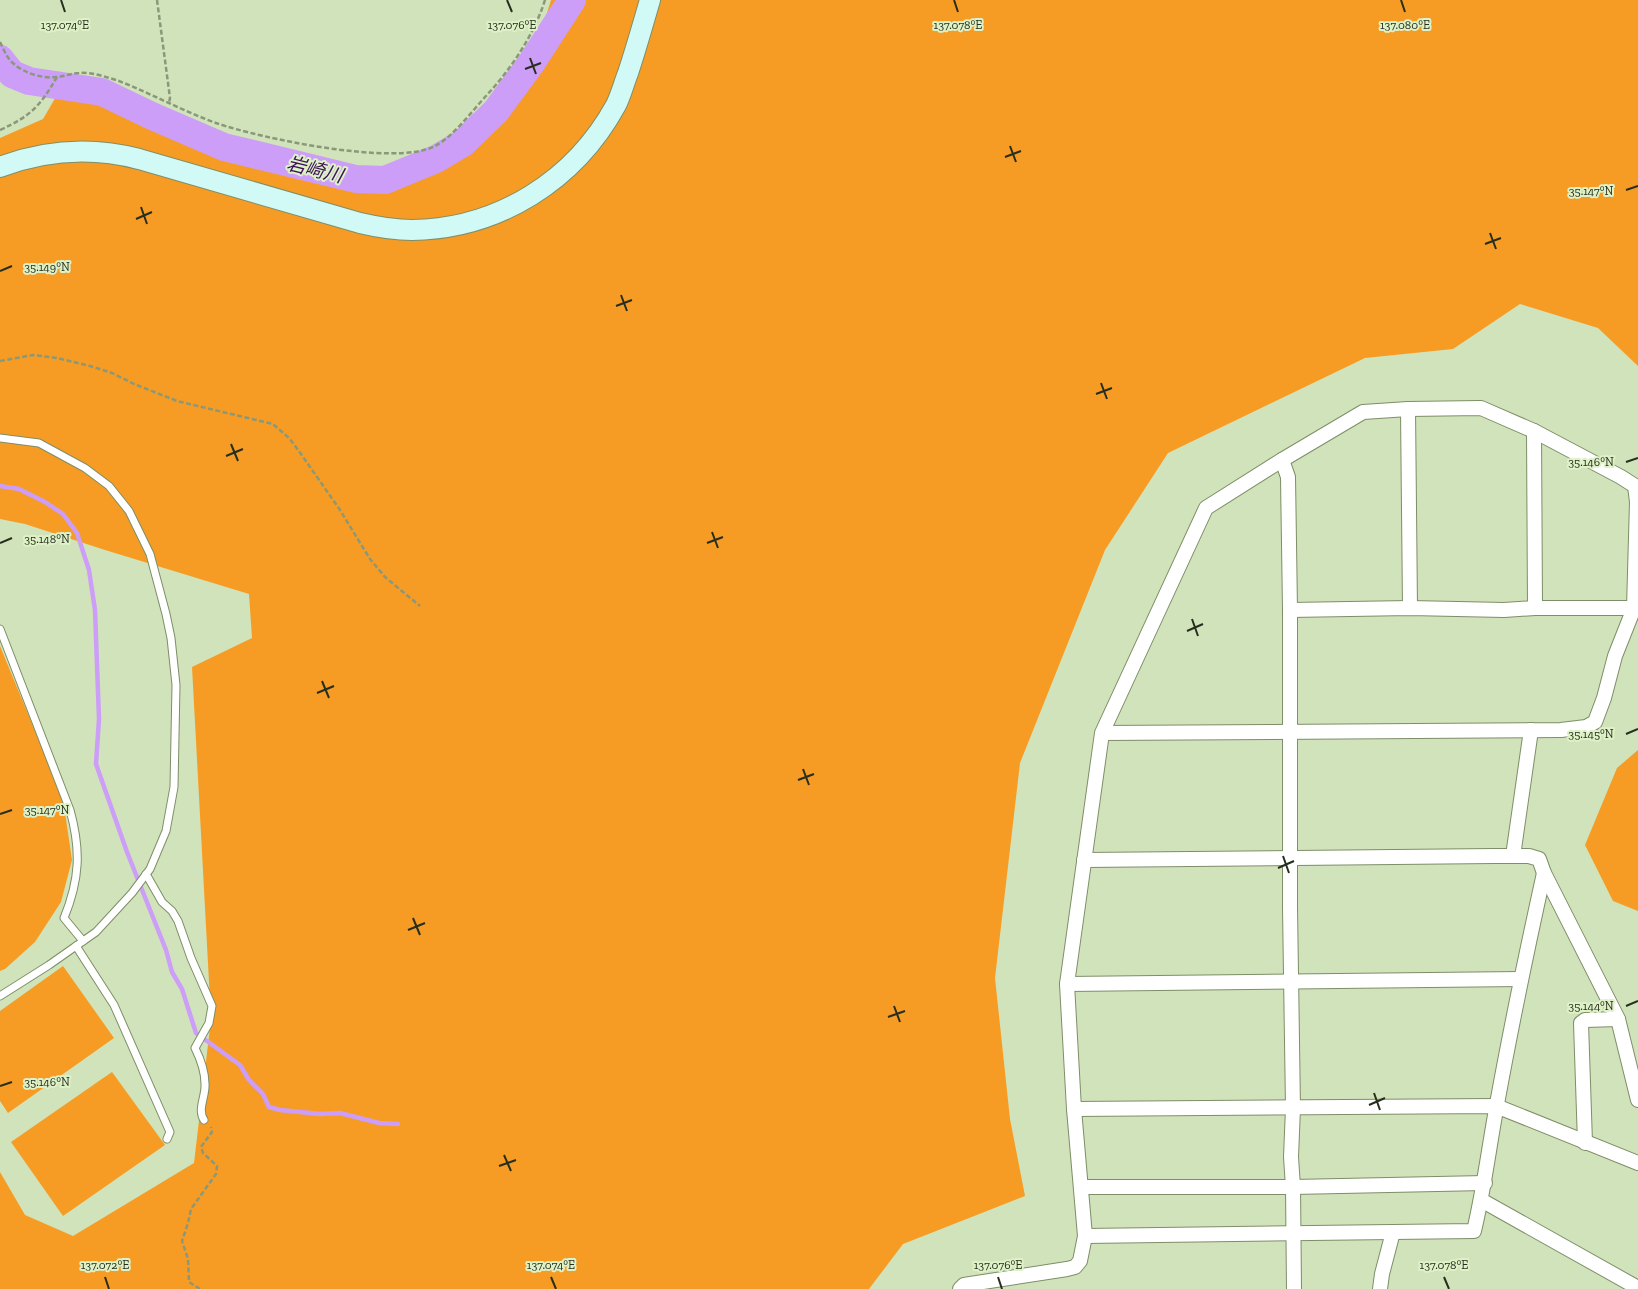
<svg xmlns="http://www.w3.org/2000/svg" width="1638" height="1289" font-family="'Zilla Slab','Noto Sans JP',serif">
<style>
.green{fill:#f69c24}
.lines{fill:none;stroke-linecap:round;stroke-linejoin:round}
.stream{stroke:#cc9ef8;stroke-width:4.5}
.river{stroke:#cc9ef8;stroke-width:28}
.lane-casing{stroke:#7e8e68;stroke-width:9}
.street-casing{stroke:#7e8e68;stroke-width:16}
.secondary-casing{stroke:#7e8e68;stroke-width:22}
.path{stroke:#8a9879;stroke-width:2.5;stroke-dasharray:5 2.5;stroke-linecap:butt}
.lane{stroke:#fff;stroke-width:7}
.street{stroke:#fff;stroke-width:14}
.secondary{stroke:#d1faf7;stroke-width:20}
.ticks{fill:none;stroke:#272e1e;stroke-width:2}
.labels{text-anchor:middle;stroke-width:4;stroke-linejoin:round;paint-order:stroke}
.water-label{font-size:19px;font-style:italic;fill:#3b1257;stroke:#def1c7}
.ticks-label{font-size:12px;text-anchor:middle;fill:#272e1e;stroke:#def1c7;stroke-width:4;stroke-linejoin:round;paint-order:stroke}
</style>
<rect width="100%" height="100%" fill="#d1e3ba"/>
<g class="green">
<path d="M 551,0 L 1638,0 L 1638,366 L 1598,328 L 1520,304 L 1453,349 L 1365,358 L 1168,453 L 1105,550 L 1020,763 L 995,978 L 1010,1119 L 1025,1196 L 903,1244 L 869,1289 L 0,1289 L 0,1172 L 25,1215 L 73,1236 L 194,1163 L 211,1019 L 192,667 L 252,638 L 249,594 L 105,550 L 25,524 L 0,519 L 0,138 L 43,119 L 64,83 L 110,88 L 243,144 L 346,166 L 419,171 L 455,158 L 524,88 Z"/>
<path d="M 0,646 L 63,799 L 72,860 L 61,902 L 35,942 L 5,969 L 0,971 Z"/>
<path d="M 1638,750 L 1638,911 L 1613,901 L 1585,845 L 1617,768 Z"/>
<path d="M 63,966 L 114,1038 L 8,1113 L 0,1101 L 0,1011 Z"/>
<path d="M 112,1072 L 165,1145 L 63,1216 L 11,1142 Z"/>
</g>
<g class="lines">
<path class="stream" d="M 0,486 L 19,489 L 45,502 L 63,514 L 77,533 L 89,570 L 95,610 L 99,719 L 96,764 L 127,852 L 166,950 L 172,972 L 182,989 L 196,1033 L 240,1065 L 249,1080 L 263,1094 L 269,1107 L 280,1110 L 320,1114 L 340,1113 L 379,1123 L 398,1124"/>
<path class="river" d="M 0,59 L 12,74 L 29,81 L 102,92 L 152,116 L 224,147 L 356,179 L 385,180 L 436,159 L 463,143 L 496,111 L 532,62 L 572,0"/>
<g class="lane-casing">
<g id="lane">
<path d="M 0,438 L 39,443 L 85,468 L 109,486 L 129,511 L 150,554 L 166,614 L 171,638 L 176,685 L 174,787 L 166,831 L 150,869 L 132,893 L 96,932 L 49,965 L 0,996"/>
<path d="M 0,629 L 70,810 C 81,850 80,879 64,918 L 83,941"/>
<path d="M 146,874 L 162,902 L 172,911 L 178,921 L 191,958 L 212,1006 L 209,1023 L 195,1048 C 201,1060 205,1071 205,1084 C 206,1096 197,1109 204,1120"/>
<path d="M 76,946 L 114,1005 L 170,1132 L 167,1139"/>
</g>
</g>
<g class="street-casing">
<g id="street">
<path d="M 1408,409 L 1410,608"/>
<path d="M 1534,431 L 1535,608"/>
<path d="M 1282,460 L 1288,477 L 1290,610 L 1290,907 L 1293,1108 L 1291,1157 L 1293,1187 L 1294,1289"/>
<path d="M 1290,610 L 1410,608 L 1504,610 L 1535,608 L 1634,608"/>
<path d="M 1513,856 L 1531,730"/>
<path d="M 1084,860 L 1494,856 L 1529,856 L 1539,859 L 1544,873 L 1618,1019 L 1638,1100"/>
<path d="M 1067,984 L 1521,979"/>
<path d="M 1074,1109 L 1496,1106 L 1638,1163"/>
<path d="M 1585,1143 L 1581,1023 L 1585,1020 L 1618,1019"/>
<path d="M 1081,1187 L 1293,1187 L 1485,1183"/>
<path d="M 1481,1200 L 1638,1288"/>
<path d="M 1085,1236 L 1474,1231 C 1484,1189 1489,1147 1497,1104 C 1511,1027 1527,950 1544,873"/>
<path d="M 960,1289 L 964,1285 L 1067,1269 L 1075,1267 L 1080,1261 L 1085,1236 L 1074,1109 L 1067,984 L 1102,733 L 1206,508 L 1282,460 L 1363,412 L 1408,409 L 1481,408 L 1534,431 L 1621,477 L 1635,486 L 1637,502 L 1634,608 L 1615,656 L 1604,698 L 1595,722 L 1586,727 L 1561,730 L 1102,733"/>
<path d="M 1380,1289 L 1382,1274 L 1393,1232"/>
</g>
</g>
<g class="secondary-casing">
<path id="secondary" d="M 0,167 C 45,150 93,147 139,159 L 360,223 C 377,227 394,230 412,230 C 499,229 575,180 616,105 C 621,95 624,83 628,73 C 636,49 643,24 650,0"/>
</g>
<g class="path">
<path d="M 157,0 L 170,98 L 169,103"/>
<path d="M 0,42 C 4,50 7,59 14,64 C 24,73 43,79 56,77 C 64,77 71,73 79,73 C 91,72 107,77 119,81 C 152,94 183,111 216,123 C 259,138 396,167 435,146 C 453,137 472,111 486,96 C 511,69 534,35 545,0"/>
<path d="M 0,130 C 31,116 40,106 57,77"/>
<path d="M 0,361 L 33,355 L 57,358 L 90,366 L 112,373 L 134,384 L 177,401 L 273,424 L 290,439 L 301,454 L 340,510 L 370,559 L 385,577 L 420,606"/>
<path d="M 200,1289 L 189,1282 L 188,1259 L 182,1241 L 188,1223 L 191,1209 L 216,1174 L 217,1166 L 203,1153 L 201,1147 L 212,1132 L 211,1127"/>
</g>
<use href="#lane" class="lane"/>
<use href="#street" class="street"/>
<use href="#secondary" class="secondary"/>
</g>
<path class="ticks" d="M 61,0 L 65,12M 507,0 L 512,12M 954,0 L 958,12M 1401,0 L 1405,12M 530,58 L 536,74M 525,69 L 541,63M 1010,146 L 1016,162M 1005,157 L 1021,151M 1626,190 L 1638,186M 141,207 L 147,224M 136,219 L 152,212M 1490,233 L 1496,249M 1485,244 L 1501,238M 0,271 L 12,266M 621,295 L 627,311M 616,306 L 632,300M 1101,383 L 1107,399M 1096,394 L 1112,388M 231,444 L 238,461M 226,456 L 243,449M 1626,462 L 1638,458M 712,532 L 718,548M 0,543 L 12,538M 707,543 L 723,537M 1192,619 L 1198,636M 1187,631 L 1203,624M 322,681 L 329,698M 317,693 L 334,686M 1626,734 L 1638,729M 803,769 L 809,785M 798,780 L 814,774M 0,814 L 12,810M 1283,856 L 1289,873M 1278,868 L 1294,861M 413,918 L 420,935M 408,930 L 425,923M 894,1006 L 900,1022M 1626,1006 L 1638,1001M 888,1017 L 905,1011M 0,1086 L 12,1082M 1374,1093 L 1380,1110M 1369,1105 L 1385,1098M 504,1155 L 511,1171M 499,1166 L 516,1160M 105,1277 L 109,1289M 551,1277 L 556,1289M 998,1277 L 1002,1289M 1444,1277 L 1449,1289"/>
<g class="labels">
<g class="water-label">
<text transform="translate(315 169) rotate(14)" y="7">岩崎川</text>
</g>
</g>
<g class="ticks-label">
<text x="65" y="29">137.074°E</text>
<text x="512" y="29">137.076°E</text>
<text x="958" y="29">137.078°E</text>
<text x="1405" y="29">137.080°E</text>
<text x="1591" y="195">35.147°N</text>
<text x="47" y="271">35.149°N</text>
<text x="1591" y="466">35.146°N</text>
<text x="47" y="543">35.148°N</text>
<text x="1591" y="738">35.145°N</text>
<text x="47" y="814">35.147°N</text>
<text x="1591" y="1010">35.144°N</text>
<text x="47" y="1086">35.146°N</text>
<text x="105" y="1269">137.072°E</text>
<text x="551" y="1269">137.074°E</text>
<text x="998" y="1269">137.076°E</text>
<text x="1444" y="1269">137.078°E</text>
</g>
</svg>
